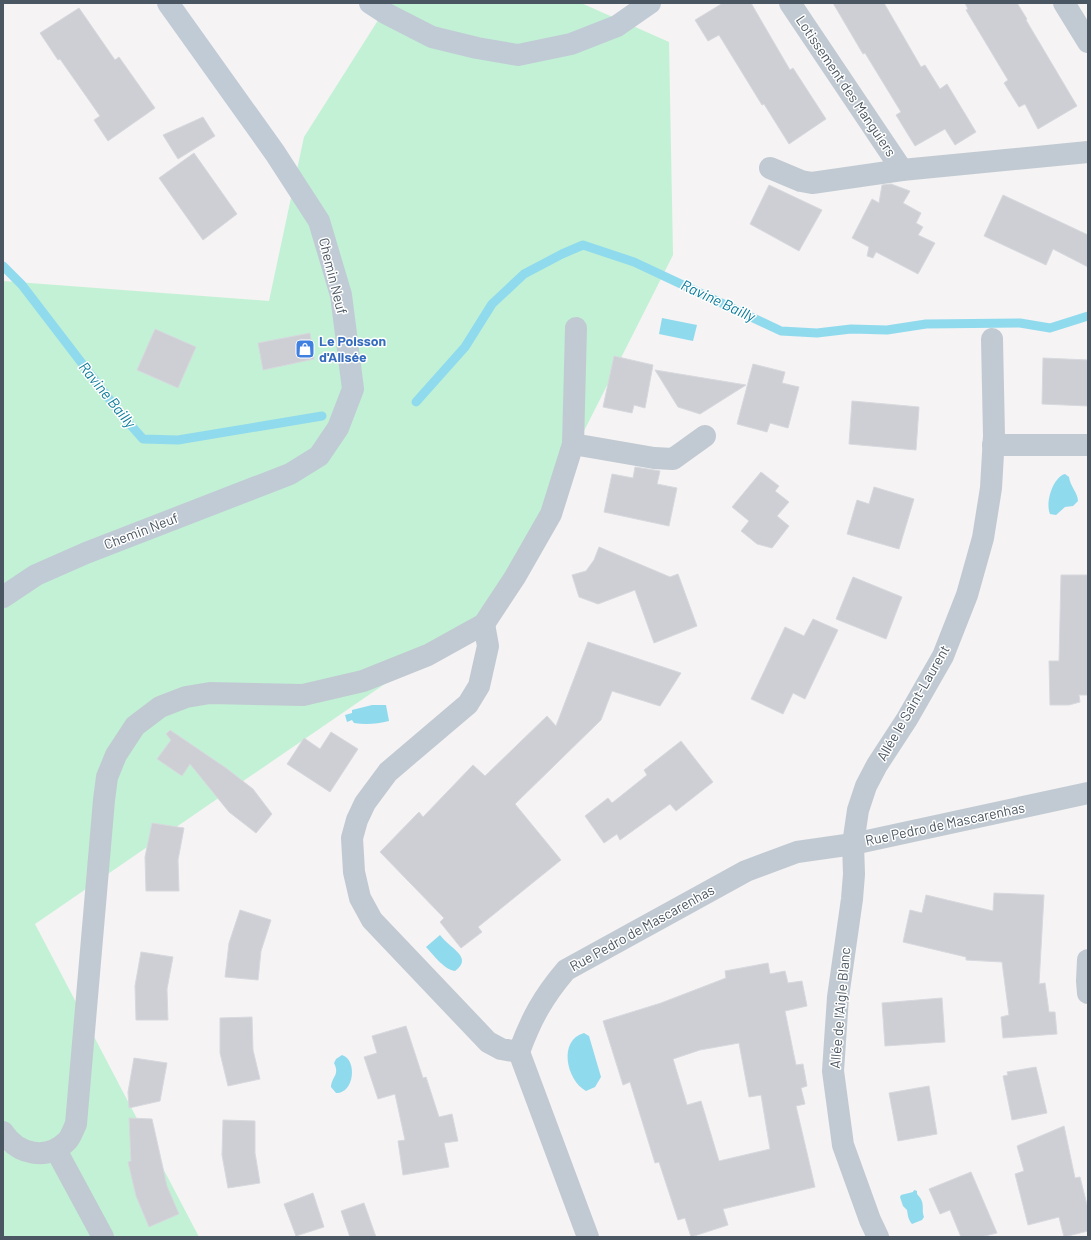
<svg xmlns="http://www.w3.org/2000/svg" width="1091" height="1240" font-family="Barlow,sans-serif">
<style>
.green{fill:#c3f1d5}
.water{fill:#90daee}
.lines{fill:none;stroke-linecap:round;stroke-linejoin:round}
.stream{stroke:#90daee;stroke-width:9}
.building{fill:#cdcfd5;stroke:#d7d9de;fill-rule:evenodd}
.street{stroke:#c1cad2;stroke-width:22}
.secondary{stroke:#c1cbd6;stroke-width:22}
.labels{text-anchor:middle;stroke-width:3;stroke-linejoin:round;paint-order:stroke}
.street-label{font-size:14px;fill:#4a5661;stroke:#fff}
.shop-label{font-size:14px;font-weight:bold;fill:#366cbe;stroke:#fff;text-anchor:start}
.water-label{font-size:15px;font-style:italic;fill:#0c7c9b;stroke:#fff}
</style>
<rect width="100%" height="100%" fill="#f5f3f3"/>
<path class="green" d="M 389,3 L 581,3 L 669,42 L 673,255 L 494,609 L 35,924 L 199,1237 L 3,1237 L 3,281 L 269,301 L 304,137 Z"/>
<g class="water">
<path d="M 662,318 L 697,325 L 693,341 L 659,334 Z"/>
<path d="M 1065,474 L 1069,477 C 1070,486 1078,493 1078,501 L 1073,506 L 1065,507 L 1056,515 L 1050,514 C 1045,503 1053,477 1065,474 Z"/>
<path d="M 372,705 L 386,705 L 389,721 C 377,724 366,725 354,723 L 352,720 L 347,722 L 345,715 L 352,713 L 352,710 Z"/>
<path d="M 440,935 C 450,949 474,957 455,971 C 443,969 433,954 426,947 Z"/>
<path d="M 584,1033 L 589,1036 L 601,1077 L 595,1087 L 586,1091 C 566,1080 558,1040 584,1033 Z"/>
<path d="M 342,1055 C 358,1060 354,1094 336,1093 L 331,1087 C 332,1076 340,1075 334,1063 L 336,1059 Z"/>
<path d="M 914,1190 L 917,1191 L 917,1194 C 926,1203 921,1208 924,1217 L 922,1220 L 912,1224 C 908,1219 908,1216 907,1210 L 903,1206 L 900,1197 L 901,1195 L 913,1192 Z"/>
</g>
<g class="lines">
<g class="stream">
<path d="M 3,266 L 22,285 L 120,413 L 143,439 L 178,440 L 322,416"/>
<path d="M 416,402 L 465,347 L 492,304 L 524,274 L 562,254 L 583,245 L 634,262 L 781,331 L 817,333 L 851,329 L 887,330 L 926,324 L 1020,323 L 1050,328 L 1088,316"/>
</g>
</g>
<g class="building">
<path d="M 723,3 L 751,3 L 790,70 L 793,68 L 826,119 L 789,144 L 764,104 L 762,105 L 719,35 L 708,41 L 695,20 Z"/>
<path d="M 833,3 L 884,3 L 921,67 L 925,65 L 940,89 L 947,84 L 976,132 L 955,145 L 945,129 L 915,146 L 896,115 L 901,112 L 865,53 L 863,54 Z"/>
<path d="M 965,3 L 1017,3 L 1027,19 L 1026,20 L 1077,106 L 1038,129 L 1025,104 L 1019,107 L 1004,83 L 1008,80 L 966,10 L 968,9 Z"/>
<path d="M 79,8 L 115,60 L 119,57 L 155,108 L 108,141 L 94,120 L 100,116 L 60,59 L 58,60 L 40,33 Z"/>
<path d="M 203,117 L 215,136 L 178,159 L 163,135 Z"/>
<path d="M 194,153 L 237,214 L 203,240 L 159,178 Z"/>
<path d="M 891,184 L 910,191 L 903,203 L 921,213 L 916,223 L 923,227 L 918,235 L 935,243 L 918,274 L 876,252 L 873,258 L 867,256 L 869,247 L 852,238 L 872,199 L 879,203 L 882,185 Z"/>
<path d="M 769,185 L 822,210 L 799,251 L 750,224 Z"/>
<path d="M 1003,195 L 1088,235 L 1088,267 L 1053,249 L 1046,265 L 984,236 Z"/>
<path d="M 155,329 L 196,347 L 178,388 L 137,370 Z"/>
<path d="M 310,333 L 314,359 L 263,370 L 258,343 Z"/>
<path d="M 614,356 L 653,365 L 645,408 L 634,405 L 632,413 L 603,407 Z"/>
<path d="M 1043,358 L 1088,360 L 1088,406 L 1042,404 Z"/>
<path d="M 753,364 L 785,372 L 782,383 L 799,387 L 788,428 L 770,423 L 767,432 L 737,424 Z"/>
<path d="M 655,370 L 746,385 L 700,414 L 678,407 Z"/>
<path d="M 852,401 L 919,407 L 916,450 L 849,444 Z"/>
<path d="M 635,467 L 660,471 L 657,484 L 677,488 L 669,526 L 604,512 L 612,474 L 633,478 Z"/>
<path d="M 761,472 L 779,486 L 775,491 L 789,502 L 777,516 L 789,526 L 772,548 L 757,544 L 741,531 L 749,521 L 732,507 Z"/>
<path d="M 874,487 L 914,499 L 899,549 L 847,534 L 857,500 L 869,504 Z"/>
<path d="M 599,547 L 670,577 L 678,574 L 697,626 L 654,643 L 635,590 L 598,604 L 579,597 L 572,575 L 586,571 L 594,560 Z"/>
<path d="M 1061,575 L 1088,575 L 1088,695 L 1079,695 L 1080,702 L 1069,705 L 1050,705 L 1049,661 L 1059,661 Z"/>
<path d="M 853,577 L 902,597 L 886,639 L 836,619 Z"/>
<path d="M 813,619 L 838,630 L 805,699 L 793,693 L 783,714 L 751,699 L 785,627 L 804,636 Z"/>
<path d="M 588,642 L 681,673 L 660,706 L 612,691 L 601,720 L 515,804 L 561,860 L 478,927 L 482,932 L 461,948 L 440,922 L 444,918 L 380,852 L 419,812 L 423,817 L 473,765 L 485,776 L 547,716 L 556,726 Z"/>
<path d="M 170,730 L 226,768 L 253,789 L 272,814 L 256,833 L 229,812 L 190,764 L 182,776 L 157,759 L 171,740 L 166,734 Z"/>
<path d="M 331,732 L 358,749 L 330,792 L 287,764 L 304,738 L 320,749 Z"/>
<path d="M 681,741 L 713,782 L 676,811 L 670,804 L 620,840 L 617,834 L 604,843 L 585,816 L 608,798 L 612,803 L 647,775 L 644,770 Z"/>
<path d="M 152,823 L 184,828 L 178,860 L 179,891 L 146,891 L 145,857 Z"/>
<path d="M 994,893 L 1044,895 L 1039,984 L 1045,983 L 1049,1012 L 1055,1012 L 1057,1034 L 1003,1038 L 1001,1017 L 1009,1015 L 1002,962 L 966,960 L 966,957 L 903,942 L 910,910 L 922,913 L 926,895 L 993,911 Z"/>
<path d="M 240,910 L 271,920 L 261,951 L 258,980 L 225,977 L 229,943 Z"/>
<path d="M 141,952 L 173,957 L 167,989 L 168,1020 L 136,1020 L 135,986 Z"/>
<path d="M 768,963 L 770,974 L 785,971 L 788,983 L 802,981 L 807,1006 L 785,1011 L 796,1065 L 803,1064 L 807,1086 L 801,1088 L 805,1104 L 796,1106 L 815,1187 L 723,1209 L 728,1225 L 691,1237 L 685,1218 L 678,1220 L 659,1162 L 655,1163 L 630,1082 L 623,1085 L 603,1021 L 661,1003 L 726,978 L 725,971 ZM 739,1043 L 749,1097 L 761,1095 L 770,1149 L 719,1161 L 701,1101 L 687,1105 L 673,1059 L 700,1050 Z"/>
<path d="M 942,998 L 945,1042 L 885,1046 L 882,1003 Z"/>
<path d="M 252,1017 L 253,1050 L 260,1079 L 228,1086 L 220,1053 L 220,1018 Z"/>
<path d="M 406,1026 L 423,1078 L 426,1077 L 439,1117 L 452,1114 L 458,1141 L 444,1143 L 449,1167 L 403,1175 L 398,1141 L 405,1140 L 395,1094 L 378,1099 L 364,1057 L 377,1053 L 372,1036 Z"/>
<path d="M 134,1058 L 167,1063 L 160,1101 L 129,1108 L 128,1092 Z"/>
<path d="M 1036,1067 L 1047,1113 L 1012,1120 L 1003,1076 L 1008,1075 L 1007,1072 Z"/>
<path d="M 929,1086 L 937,1134 L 898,1141 L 889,1093 Z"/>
<path d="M 129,1118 L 152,1119 L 167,1186 L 179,1214 L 149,1227 L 136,1196 L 128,1162 L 131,1161 Z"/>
<path d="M 223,1120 L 255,1121 L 255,1153 L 260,1183 L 228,1188 L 222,1155 Z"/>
<path d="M 1064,1126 L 1075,1178 L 1080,1177 L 1088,1209 L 1088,1231 L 1064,1237 L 1059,1217 L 1028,1225 L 1015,1174 L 1024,1171 L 1017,1146 Z"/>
<path d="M 971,1172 L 997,1233 L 981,1237 L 961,1237 L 950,1210 L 940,1214 L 929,1189 Z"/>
<path d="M 313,1193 L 324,1227 L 296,1236 L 284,1204 Z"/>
<path d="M 364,1203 L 376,1237 L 350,1237 L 341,1211 Z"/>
</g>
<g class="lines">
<g class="street">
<path d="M 790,3 L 902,170 L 1088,152"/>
<path d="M 1064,3 L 1088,42"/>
<path d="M 770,168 L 801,181 L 812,183 L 902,170"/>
<path d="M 573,444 L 654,458 L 673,459 L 705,436"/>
<path d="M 993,445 L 1088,445"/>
<path d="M 484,624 L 488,646 L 479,686 L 468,704 L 388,772 L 365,803 L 357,820 L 352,838 L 354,872 L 360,898 L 372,920 L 488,1042 L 501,1049 L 519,1052 C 531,1019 543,997 566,970 L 746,871 L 797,852 L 853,844 L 1088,793"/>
<path d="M 1088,960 L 1087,981 L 1088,993"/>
<path d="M 519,1052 L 588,1237"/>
<path d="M 3,1132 C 18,1155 47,1161 67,1141 C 71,1137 73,1130 76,1124 L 104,800 L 107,777 L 116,755 L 135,726 L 160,707 L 186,697 L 210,693 L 303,695 L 363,681 L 428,655 L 484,624 L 515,577 L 551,514 L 573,444 L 576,328"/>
<path d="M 56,1150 L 103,1237"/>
<path d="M 878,1237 L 870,1220 L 843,1145 L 833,1071 L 838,997 L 852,899 L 854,874 L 853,844 L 858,810 L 866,786 L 877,765 L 907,719 L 943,656 L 967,595 L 983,538 L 991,488 L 994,436 L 992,339"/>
</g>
<g class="secondary">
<path d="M 370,3 L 387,14 L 432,37 L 477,48 L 518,55 L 571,44 L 617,26 L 650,3"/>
<path d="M 3,597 L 36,575 L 86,553 L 290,474 L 319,456 L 338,428 L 353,389 L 341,295 L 319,221 L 275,153 L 168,3"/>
</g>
</g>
<defs>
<g id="shop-square" transform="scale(1)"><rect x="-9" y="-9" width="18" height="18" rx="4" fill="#3f7fe0" stroke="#fff"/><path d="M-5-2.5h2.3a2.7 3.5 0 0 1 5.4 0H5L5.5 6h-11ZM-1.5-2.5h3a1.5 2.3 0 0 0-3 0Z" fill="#fff"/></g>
</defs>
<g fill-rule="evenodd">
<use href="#shop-square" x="305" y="349"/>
</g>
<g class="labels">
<g class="street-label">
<text transform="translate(846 86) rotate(56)" y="5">Lotissement des Manguiers</text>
<text transform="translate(333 276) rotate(76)" y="5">Chemin Neuf</text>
<text transform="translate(141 531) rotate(-21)" y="5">Chemin Neuf</text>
<text transform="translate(913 703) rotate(-60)" y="5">Allée le Saint-Laurent</text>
<text transform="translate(945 824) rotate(-12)" y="5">Rue Pedro de Mascarenhas</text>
<text transform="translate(642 928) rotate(-29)" y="5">Rue Pedro de Mascarenhas</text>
<text transform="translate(840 1008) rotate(-85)" y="5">Allée de l'Aigle Blanc</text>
</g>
<g class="shop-label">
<text x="319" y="346">Le Poisson<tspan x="319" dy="16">d'Alisée</tspan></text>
</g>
<g class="water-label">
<text transform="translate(718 301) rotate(25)" y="5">Ravine Bailly</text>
<text transform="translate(107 395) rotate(51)" y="5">Ravine Bailly</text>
</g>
</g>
<rect width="1091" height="1240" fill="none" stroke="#4a5661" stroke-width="8"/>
</svg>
